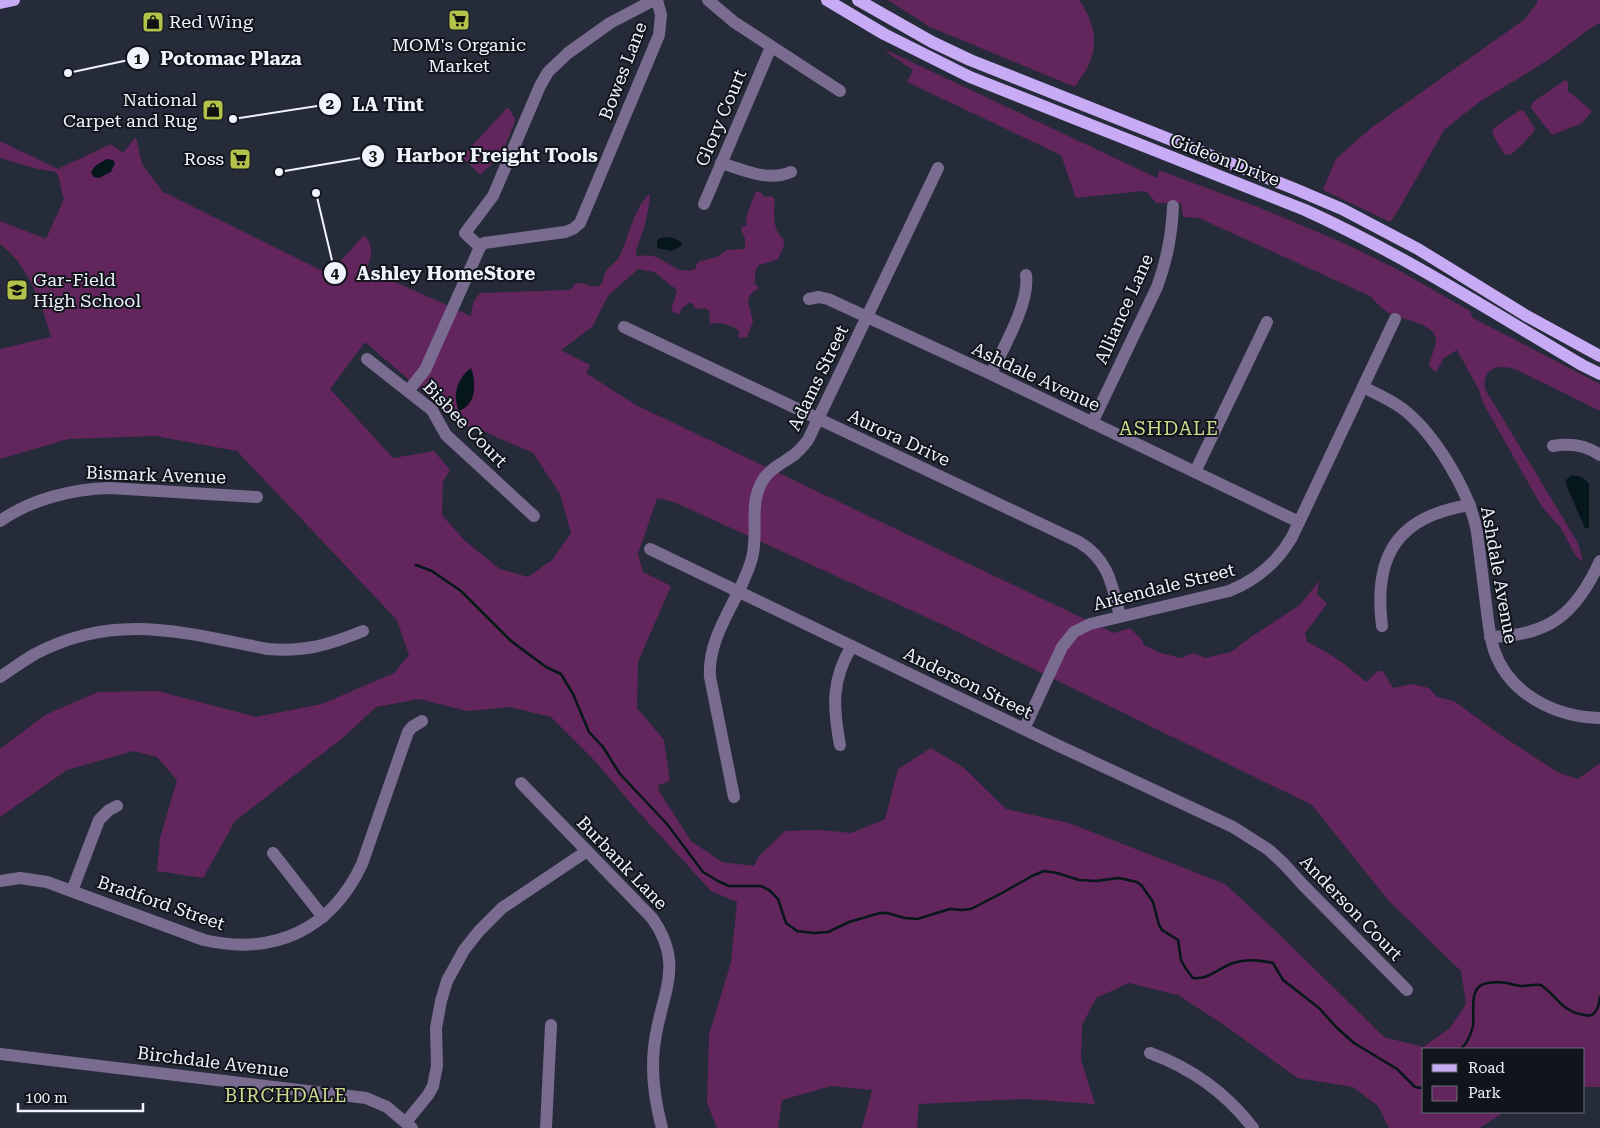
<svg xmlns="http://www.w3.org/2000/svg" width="1600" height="1128" font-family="'Roboto Serif',serif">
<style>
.green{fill:#62255c;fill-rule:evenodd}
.water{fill:#05171a}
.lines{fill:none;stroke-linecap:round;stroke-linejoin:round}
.stream{stroke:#05171a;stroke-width:2.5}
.minor{stroke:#796c90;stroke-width:12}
.major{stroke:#c7abf5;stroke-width:12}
.labels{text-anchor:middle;stroke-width:4;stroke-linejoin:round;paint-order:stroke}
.poi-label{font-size:18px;fill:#eff3fd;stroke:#11141b;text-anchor:start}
.street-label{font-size:18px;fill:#eff3fd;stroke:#11141b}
.neighbourhood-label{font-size:19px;letter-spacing:1px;fill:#ceda8e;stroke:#11141b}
.leader{fill:none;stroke:#eff3fd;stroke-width:2}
.callout-dot{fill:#eff3fd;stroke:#11141b;stroke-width:2}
.mark-label{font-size:15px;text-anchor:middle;font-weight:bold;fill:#111}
.callout-label{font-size:19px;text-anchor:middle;font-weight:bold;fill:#eff3fd;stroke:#11141b;stroke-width:4;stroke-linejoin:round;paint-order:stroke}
</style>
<rect width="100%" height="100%" fill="#262b3a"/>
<g class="green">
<path d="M 888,0 L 1079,0 C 1091,17 1099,38 1091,59 C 1088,69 1080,78 1075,87 L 930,27 Z"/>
<path d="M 1537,0 L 1600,0 L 1600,23 L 1589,29 L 1551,58 L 1478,103 L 1445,129 L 1397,212 L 1390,222 L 1323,190 L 1336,159 L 1371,128 L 1525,19 L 1537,3 Z"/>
<path d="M 884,49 L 1157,178 L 1159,174 L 1158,170 L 1253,205 L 1339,241 L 1393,267 L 1470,311 L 1473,318 L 1600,384 L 1600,411 L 1515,369 C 1498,364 1482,367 1485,389 L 1578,543 L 1583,562 L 1575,555 L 1561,528 L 1542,507 L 1483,403 L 1479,390 L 1457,350 L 1444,358 L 1436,372 L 1429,366 C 1430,357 1436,349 1436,340 C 1435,322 1399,320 1387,312 C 1381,308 1375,301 1370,296 L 1199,218 L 1183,217 L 1181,203 L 1156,203 L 1148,193 L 1142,191 L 1076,198 L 1061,155 L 907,82 L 913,70 L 891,55 Z"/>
<path d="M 1565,80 L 1568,82 L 1568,91 L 1592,111 L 1582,123 L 1552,135 L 1531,108 L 1533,102 Z"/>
<path d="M 507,108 L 509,108 L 515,119 L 514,124 L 500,158 L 480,174 L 471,166 L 468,161 L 461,162 L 461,158 Z"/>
<path d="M 1520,110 L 1524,111 L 1535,129 C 1533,134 1515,152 1510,155 L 1504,154 L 1492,133 L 1494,128 Z"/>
<path d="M 136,137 L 142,164 L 163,192 L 329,274 L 364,235 C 374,248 372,252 367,268 L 373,272 L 471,316 C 472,307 473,299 481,293 L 570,290 L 576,283 C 584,282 590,288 599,286 C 605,281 602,278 605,273 C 609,266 616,263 620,255 C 629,237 634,208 649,194 L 650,195 C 649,206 647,217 644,228 C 641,238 636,246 636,256 C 641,256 648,255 653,256 C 667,260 679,276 695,269 L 698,262 L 719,256 L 727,250 L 745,249 L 745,239 L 741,229 L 744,226 L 747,226 C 744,216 752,204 755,193 L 759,191 L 765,197 L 772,196 L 775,200 C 774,211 773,220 777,231 C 779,236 785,238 784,244 C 783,249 780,254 778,259 C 758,267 755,260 755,284 L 759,288 L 750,295 L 748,301 L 753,322 L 747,337 L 738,338 L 739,331 C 731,324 720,322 710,324 L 709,311 L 705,308 L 696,309 L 691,302 L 682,308 L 679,315 L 671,311 L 677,290 L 654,272 L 638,269 L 608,296 L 592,327 L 561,350 L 590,365 L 586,373 L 636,405 L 1114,633 L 1130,628 L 1142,640 L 1144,645 L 1161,653 L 1181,658 L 1193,653 L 1205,658 L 1231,652 L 1251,637 L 1300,605 L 1319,581 L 1317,594 L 1327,604 L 1305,633 L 1307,642 C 1329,652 1348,666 1366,682 L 1378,671 L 1383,671 L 1393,688 L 1412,684 L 1429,688 L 1437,697 L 1454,701 L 1499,734 L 1559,773 L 1578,779 L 1600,763 L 1600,1087 L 1584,1087 L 1584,1049 L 1424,1049 L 1424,1112 L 1504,1112 L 1480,1128 L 1389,1128 L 1378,1106 L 1353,1087 L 1297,1078 L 1227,1027 L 1178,995 L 1129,983 L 1096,998 L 1082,1025 L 1081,1060 L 1095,1104 L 1025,1099 L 919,1104 L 917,1128 L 862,1128 L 872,1090 L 831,1086 L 782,1100 L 778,1128 L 717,1128 L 707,1103 L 709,1035 L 731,962 L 737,902 L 711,891 L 634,807 L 596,762 L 551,717 L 510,707 L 467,711 L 419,699 L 376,707 L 344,737 L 235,821 L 203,878 L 157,871 L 160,838 L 177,780 L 157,757 L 133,751 L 67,770 L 0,817 L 0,749 L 45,715 L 98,692 L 158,691 L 256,717 L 322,704 L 394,673 L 409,655 L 397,620 L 237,451 L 155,436 L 68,439 L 0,459 L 0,349 L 51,337 C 42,304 29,266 0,244 L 0,221 L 46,239 L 64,199 C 60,190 61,180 56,172 L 38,169 L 0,158 L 0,141 L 58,169 L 111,144 L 123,153 ZM 365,342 L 461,425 L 485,432 L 533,453 L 560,494 L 571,533 L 552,560 L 528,577 L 500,569 L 464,540 L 442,515 L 443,482 L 450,470 L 434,451 L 393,458 L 330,389 ZM 657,498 L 674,502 L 939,623 L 1312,805 L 1388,900 L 1461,971 L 1466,1004 L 1450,1028 L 1423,1047 L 1384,1037 L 1280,935 L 1225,884 L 1069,823 L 1006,809 L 964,768 L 931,748 L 898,769 L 885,819 L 851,833 L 821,830 L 785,831 L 758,857 L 754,866 L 722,862 L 691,841 L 659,791 L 658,785 L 670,781 L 664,740 L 637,708 L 638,662 L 671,586 L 643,572 L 638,554 Z"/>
</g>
<g class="water">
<path d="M 107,159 L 113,160 L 115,163 L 111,172 L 99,178 L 94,177 L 91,173 C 94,165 100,163 107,159 Z"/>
<path d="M 666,237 C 672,237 677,239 682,243 L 681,246 L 671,251 L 657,248 L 657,240 L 660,238 Z"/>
<path d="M 471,368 C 476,383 477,404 459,411 C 452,395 457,378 471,368 Z"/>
<path d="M 1571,476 C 1579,475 1585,478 1589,484 L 1589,527 L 1587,529 L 1585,528 L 1567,487 L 1566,480 Z"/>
</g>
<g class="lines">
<g class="stream">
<path d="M 416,565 L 432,571 L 461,591 L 511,641 L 546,667 L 561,674 L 573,694 L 589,732 L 603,747 L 620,774 L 667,824 L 703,872 L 718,881 L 729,886 L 761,886 L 769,890 L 778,899 L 786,923 L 797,931 L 814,933 L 828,932 L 849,922 L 880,913 L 887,913 L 905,918 L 917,919 L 950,909 L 961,910 L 971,909 L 1002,893 L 1032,876 L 1044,871 L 1057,873 L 1079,880 L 1096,881 L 1119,878 L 1137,882 L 1142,886 L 1153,902 L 1159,925 L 1162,930 L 1178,940 L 1181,960 L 1186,969 L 1193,978 C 1208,980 1219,968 1233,963 C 1245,959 1260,960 1273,963 L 1283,980 L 1319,1008 L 1337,1028 L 1354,1043 L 1397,1069 L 1415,1087 L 1421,1088 L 1424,1086"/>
<path d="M 1461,1049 C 1467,1043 1471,1034 1473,1026 C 1475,1013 1467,985 1488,983 C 1494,982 1501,982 1507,983 C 1512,984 1517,986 1522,986 C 1529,986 1534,984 1541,985 C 1558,997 1562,1012 1585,1015 C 1589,1016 1593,1016 1595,1012 C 1599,1008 1599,1002 1600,997"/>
</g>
<g class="minor">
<path d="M 708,0 L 734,22 L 840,91"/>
<path d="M 721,163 C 745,170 767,182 791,172"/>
<path d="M 704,204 L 771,47"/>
<path d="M 480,247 L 484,243 L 565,232 L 573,229 L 580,223 L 659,35 L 661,15 L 657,0"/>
<path d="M 480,247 L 465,233 L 493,196 L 540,86 L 548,72 L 568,53 L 610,23 L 654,0"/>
<path d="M 809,299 L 819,297 L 828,299 L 991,374 L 1299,522"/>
<path d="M 624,327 L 1079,542 C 1109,560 1112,585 1120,616"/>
<path d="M 367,359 L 432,410 L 446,435 L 534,516"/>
<path d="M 991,374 C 1003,348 1030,303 1026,275"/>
<path d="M 1363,387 C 1377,394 1391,400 1403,409 C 1435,434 1470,492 1477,532 C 1480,556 1483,580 1486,604 C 1488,619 1489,635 1494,650 C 1509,694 1555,717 1600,718"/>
<path d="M 408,391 L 425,370 L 480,247"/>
<path d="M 1092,423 L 1157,287 C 1167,260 1172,235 1173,206"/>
<path d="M 1553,446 C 1569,443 1586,445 1600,455"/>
<path d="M 1195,472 L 1267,322"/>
<path d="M 0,521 C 32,499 72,489 110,488 L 257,497"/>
<path d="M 650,549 L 1057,745 L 1233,827 L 1269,850 L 1284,864 L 1304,886 L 1407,990"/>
<path d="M 1382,626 C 1373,555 1398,516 1470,505"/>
<path d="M 1490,637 C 1549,636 1576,614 1600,561"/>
<path d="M 0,677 C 12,669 23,661 35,654 C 116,611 184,633 268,649 C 306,652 328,645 363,631"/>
<path d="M 1024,729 L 1062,647 L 1074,632 L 1090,624 L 1229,591 C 1257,580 1277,563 1292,537 L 1395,319"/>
<path d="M 840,745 C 833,708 831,679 852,646"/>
<path d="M 521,783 L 652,918 C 687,967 659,996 654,1048 C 651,1075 655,1102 662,1128"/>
<path d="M 734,797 L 710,677 C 707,634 741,599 752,558 C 759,532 748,504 763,480 C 771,467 784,463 795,454 C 800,450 804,445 808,440 L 938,168"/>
<path d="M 273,853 L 323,917"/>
<path d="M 0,881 L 20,878 L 47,882 L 204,940 C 274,956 331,930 362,864 L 408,732 L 412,727 L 422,721"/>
<path d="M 72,891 L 99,820 L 109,810 L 117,806"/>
<path d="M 1150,1053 C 1191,1068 1227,1094 1253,1128"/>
<path d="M 0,1054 L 366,1098 L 387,1107 L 412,1128"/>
<path d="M 406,1122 L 428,1095 L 433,1086 L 437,1066 L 436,1028 L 441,1001 L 447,981 L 464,950 L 479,931 L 502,908 L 587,851"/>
<path d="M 546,1128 L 551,1025"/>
</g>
<g class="major">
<path d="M 827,0 L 884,34 L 970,77 L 1305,210 C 1402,254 1491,311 1582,365 L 1600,374"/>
<path d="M 858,0 L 932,42 L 970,60 L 1295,189 L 1342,209 L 1418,249 L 1525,315 L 1600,356"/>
<path d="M 0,3 L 14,0"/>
</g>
</g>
<defs>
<g id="supermarket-square" transform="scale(1.125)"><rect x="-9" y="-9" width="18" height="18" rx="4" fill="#b3c24b" stroke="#11141b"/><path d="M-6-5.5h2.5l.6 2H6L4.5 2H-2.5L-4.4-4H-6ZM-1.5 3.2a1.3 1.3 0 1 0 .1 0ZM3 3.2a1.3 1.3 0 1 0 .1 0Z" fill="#111"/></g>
<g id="shop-square" transform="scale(1.125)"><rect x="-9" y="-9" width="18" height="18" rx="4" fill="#b3c24b" stroke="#11141b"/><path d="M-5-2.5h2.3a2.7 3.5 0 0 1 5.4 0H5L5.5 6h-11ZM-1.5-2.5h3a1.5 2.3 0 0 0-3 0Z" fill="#111"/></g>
<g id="school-square" transform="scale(1.125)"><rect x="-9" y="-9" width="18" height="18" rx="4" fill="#b3c24b" stroke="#11141b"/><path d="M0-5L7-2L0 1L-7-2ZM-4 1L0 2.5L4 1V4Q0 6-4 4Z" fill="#111"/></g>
</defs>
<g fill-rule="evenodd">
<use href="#supermarket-square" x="459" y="20"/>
<use href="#shop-square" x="153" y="22"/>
<use href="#shop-square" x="213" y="110"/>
<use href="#supermarket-square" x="240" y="159"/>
<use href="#school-square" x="17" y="290"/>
</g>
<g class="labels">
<g class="poi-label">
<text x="169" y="28">Red Wing</text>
<text x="459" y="51" text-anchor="middle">MOM's Organic<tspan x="459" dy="21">Market</tspan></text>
<text x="197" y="106" text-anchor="end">National<tspan x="197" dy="21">Carpet and Rug</tspan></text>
<text x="224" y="165" text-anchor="end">Ross</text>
<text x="33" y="286">Gar-Field<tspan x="33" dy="21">High School</tspan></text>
</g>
<g class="street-label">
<text transform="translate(623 71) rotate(-69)" y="6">Bowes Lane</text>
<text transform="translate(721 118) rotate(-67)" y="6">Glory Court</text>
<text transform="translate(1225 160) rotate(21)" y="6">Gideon Drive</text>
<text transform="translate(1124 309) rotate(-66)" y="6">Alliance Lane</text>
<text transform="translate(1036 377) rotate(25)" y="6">Ashdale Avenue</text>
<text transform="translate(818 378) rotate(-64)" y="6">Adams Street</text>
<text transform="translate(465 424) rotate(46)" y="6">Bisbee Court</text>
<text transform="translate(899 438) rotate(25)" y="6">Aurora Drive</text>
<text transform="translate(156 475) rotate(2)" y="6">Bismark Avenue</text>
<text transform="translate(1499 575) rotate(80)" y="6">Ashdale Avenue</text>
<text transform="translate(1164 587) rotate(-14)" y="6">Arkendale Street</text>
<text transform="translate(968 683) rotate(26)" y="6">Anderson Street</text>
<text transform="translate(622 863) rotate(46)" y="6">Burbank Lane</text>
<text transform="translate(161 903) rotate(19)" y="6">Bradford Street</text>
<text transform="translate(1351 908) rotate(46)" y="6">Anderson Court</text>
<text transform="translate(213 1062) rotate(7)" y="6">Birchdale Avenue</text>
</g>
<g class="neighbourhood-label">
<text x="1169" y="435">ASHDALE</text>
<text x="286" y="1102">BIRCHDALE</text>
</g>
</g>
<path class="leader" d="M68 73L138 58M233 119L330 104M279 172L373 156M316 193L335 273"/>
<g class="callout-dot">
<circle cx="68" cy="73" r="5"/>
<circle cx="233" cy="119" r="5"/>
<circle cx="279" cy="172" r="5"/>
<circle cx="316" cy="193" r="5"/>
<circle cx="138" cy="58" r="12"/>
<circle cx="330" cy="104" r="12"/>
<circle cx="373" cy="156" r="12"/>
<circle cx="335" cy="273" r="12"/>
</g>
<g class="mark-label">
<text x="138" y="64">1</text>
<text x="330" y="109">2</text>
<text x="373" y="161">3</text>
<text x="335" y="278">4</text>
</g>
<g class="callout-label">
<text x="231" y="65">Potomac Plaza</text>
<text x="388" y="111">LA Tint</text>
<text x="497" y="162">Harbor Freight Tools</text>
<text x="446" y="280">Ashley HomeStore</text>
</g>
<rect x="1422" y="1048" width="162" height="65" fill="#11141b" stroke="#6a6d75"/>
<rect x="1432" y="1064" width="25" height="8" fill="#c7abf5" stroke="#6a6d75"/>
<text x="1468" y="1073" font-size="15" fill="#eff3fd">Road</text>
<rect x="1432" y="1086" width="25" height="15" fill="#62255c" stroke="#6a6d75"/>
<text x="1468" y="1098" font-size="15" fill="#eff3fd">Park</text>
<path d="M18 1103v8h125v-8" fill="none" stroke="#eff3fd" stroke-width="2.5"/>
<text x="25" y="1103" font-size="15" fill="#eff3fd" stroke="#11141b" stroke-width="4" paint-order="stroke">100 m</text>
</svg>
